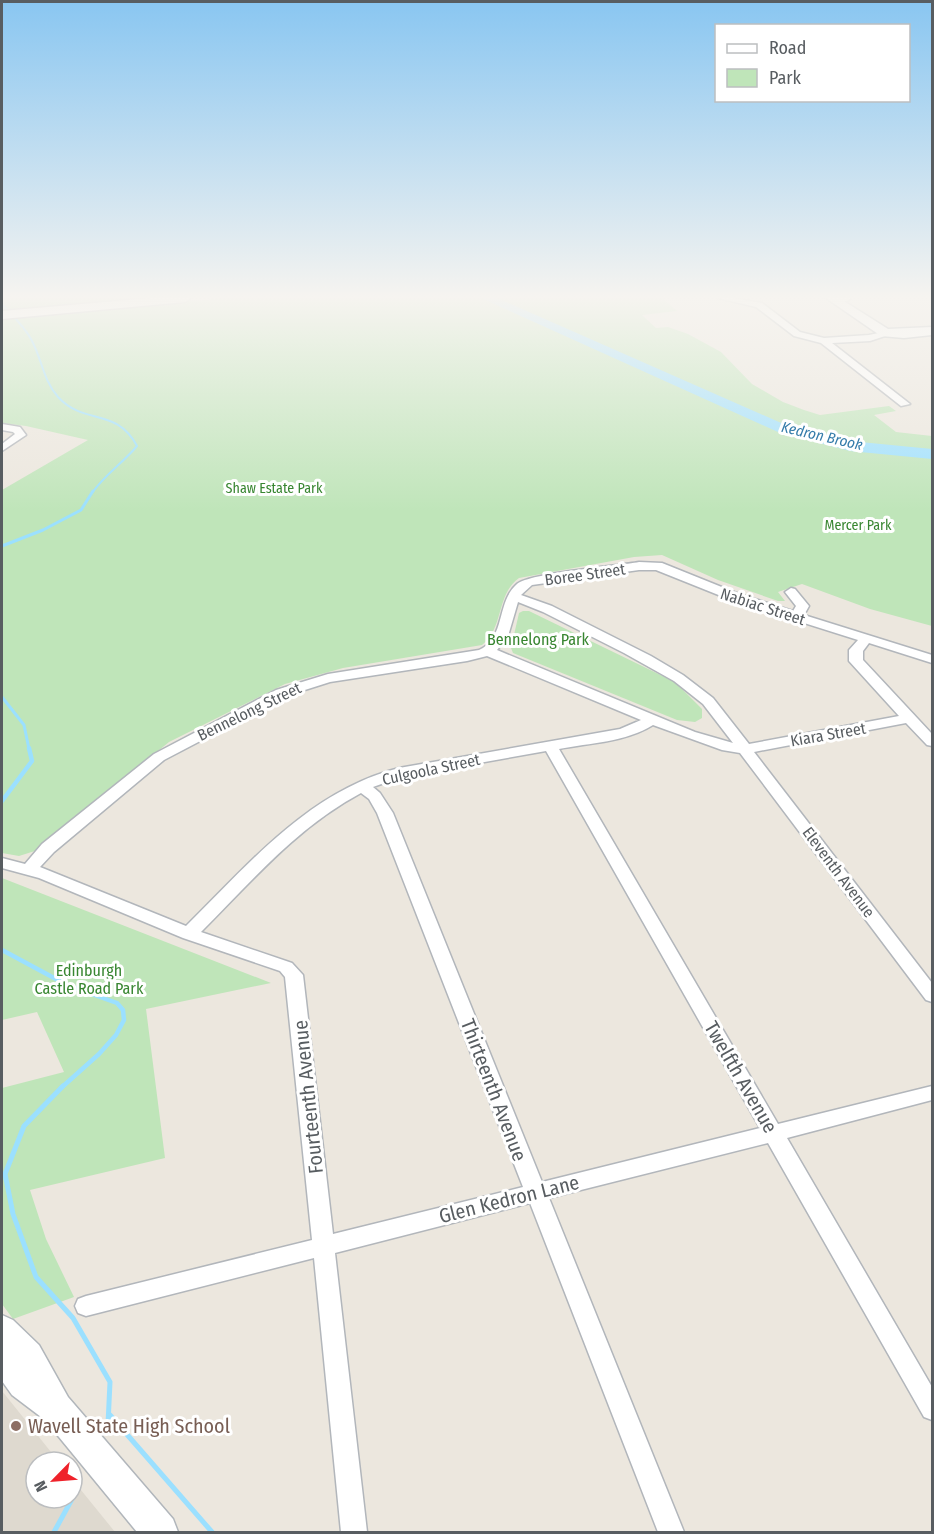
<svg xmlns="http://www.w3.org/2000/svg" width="934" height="1534" font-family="'Fira Sans Condensed',sans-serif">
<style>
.education{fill:#ded9cf}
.green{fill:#bfe5b9}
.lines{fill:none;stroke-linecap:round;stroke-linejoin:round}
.stream-far3{stroke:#9be0ff;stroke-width:2}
.stream-far2{stroke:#9be0ff;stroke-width:3}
.stream-far1{stroke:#9be0ff;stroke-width:4.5}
.stream{stroke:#9be0ff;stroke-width:5}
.river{fill:#9be0ff;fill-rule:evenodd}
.street-casing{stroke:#b2b6bb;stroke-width:3}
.secondary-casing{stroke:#b1b6bb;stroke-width:3}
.street{fill:#fff;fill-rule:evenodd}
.secondary{fill:#fff;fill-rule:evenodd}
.education-dot{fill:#8d6e63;stroke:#fff;stroke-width:2}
.labels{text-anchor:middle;stroke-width:6;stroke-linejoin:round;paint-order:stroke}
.far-park-label{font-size:14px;fill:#388631;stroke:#fff}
.far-water-label{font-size:15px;font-style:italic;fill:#357caa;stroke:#fff}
.street-label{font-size:16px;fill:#585d61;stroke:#fff}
.park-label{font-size:16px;fill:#388631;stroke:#fff}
.near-street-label{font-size:20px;fill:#585d61;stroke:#fff}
.near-education-label{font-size:20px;fill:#785e54;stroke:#fff;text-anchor:start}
</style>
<rect width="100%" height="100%" fill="#ece7de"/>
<path class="education" d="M 2,1391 L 59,1462 L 36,1462 L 36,1498 L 72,1498 L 72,1479 L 115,1532 L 2,1532 Z"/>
<g class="green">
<path d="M 2,298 L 143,298 L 2,312 Z"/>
<path d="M 225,298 L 662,298 L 677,311 L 642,315 L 656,328 L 668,327 L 688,334 L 721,352 L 752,384 L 783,402 L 804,410 L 820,415 L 889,406 L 896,411 L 874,415 L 896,432 L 932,436 L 932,626 L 870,609 L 802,584 L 778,592 L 785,601 L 778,601 L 718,580 L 662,555 L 634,557 L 519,578 C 496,594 504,629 482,645 L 343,668 L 285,684 L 169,742 L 38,850 L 19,856 L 2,853 L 2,490 L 88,440 L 26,426 L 2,423 L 2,319 Z"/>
<path d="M 523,611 L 529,611 L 675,682 L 702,709 L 702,718 L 695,722 L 677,720 L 513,653 L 511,648 L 519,613 Z"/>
<path d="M 2,878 L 271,983 L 146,1009 L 165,1158 L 30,1190 L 46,1239 L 74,1297 L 13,1319 L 2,1304 L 2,1088 L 64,1072 L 37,1012 L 2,1020 Z"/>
</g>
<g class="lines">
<path class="stream-far3" d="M 2,304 C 12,315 24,326 31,339 C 42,359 43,380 58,397 C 85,426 116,407 137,446 C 123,463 105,474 92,493"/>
<g class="stream-far2">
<path d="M 2,546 L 43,530 L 81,510 L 93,491"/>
<path d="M 2,697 L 24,725 L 29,749"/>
</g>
<g class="stream-far1">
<path d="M 2,801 L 32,761 L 29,748"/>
<path d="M 2,950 L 69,986 L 117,1003 L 123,1010 L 124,1020 L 116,1035 L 99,1054 L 61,1088"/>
</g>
<g class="stream">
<path d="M 63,1086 L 24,1126 L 5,1174 L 13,1214 L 36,1277 L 73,1318 L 110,1382 L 108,1424"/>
<path d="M 110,1415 L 212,1532"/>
<path d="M 54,1532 L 77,1490"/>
</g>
<path class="river" d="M 481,298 L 497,298 L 788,426 L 850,441 L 932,449 L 932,459 L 850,451 L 778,432 Z"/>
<g class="street-casing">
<g id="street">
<path d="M 718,298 L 733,298 L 762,303 L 800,332 L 824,338 L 869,335 L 888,331 L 888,335 L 870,341 L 832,343 L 910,404 L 901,406 L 821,343 L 794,336 L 756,307 Z"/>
<path d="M 831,298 L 851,298 L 847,301 L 831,301 Z"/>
<path d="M 2,424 L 20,427 L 26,435 L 2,451 L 2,444 L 15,434 L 13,432 L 2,430 Z"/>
<path d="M 639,562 L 662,563 L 739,594 L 793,611 L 796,606 L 785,592 L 791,588 L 795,589 L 809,606 L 804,615 L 932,655 L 932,663 L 869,643 L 863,651 L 863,660 L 932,734 L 932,746 L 927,745 L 906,723 L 754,752 L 932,983 L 932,1002 L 926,1000 L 740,753 L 722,750 L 653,725 C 626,742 590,743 559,749 L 778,1124 L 932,1086 L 932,1100 L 787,1138 L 932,1387 L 932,1420 L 924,1417 L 768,1143 L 549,1198 L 684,1532 L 658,1532 L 530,1203 L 335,1253 L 367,1532 L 341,1532 L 314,1258 L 86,1316 L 78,1313 L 75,1306 L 78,1299 L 86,1296 L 312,1240 L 285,977 L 280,971 L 183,938 L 39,878 L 2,868 L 2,858 L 25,864 L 42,844 L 154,754 L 276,690 L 328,674 L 479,650 C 506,638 496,602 517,584 C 530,573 617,566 639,562 ZM 639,570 L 656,570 L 731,600 L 858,640 L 849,650 L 849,661 L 899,716 L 749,744 L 713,698 L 683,675 L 651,656 L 552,606 L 521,595 L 532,585 ZM 518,602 L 543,612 L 624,653 L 674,681 L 703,704 L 733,743 L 695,732 L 497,650 L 508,636 ZM 487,656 L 641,720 L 620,729 L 399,768 C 309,791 249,864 186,926 L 40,867 L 54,852 L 164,760 L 286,696 L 330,682 L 467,661 ZM 546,751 L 760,1128 L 542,1182 L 393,813 L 380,793 L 373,787 L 401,777 ZM 361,793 L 369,799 L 377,813 L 523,1187 L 333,1234 L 303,975 L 292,963 L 201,932 C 253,880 296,828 361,793 Z"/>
</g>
</g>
<g class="secondary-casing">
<g id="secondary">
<path d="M 151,298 L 191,298 L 185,302 L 2,319 L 2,311 Z"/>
<path d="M 826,298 L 839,298 L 888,329 L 932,327 L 932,335 L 904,338 L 881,336 Z"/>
<path d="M 2,1315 L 13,1320 L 39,1345 L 68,1397 L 173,1519 L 178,1532 L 137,1532 L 45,1420 L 12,1395 L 2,1381 Z"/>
</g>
</g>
<use href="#street" class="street"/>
<use href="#secondary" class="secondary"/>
</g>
<linearGradient id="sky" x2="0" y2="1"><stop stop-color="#89c6f1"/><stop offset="0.58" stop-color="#f6f4f0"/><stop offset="1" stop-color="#f6f4f0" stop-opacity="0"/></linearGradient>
<rect width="934" height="512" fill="url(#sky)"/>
<circle class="education-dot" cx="16" cy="1426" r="6"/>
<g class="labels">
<g class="far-park-label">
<text x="274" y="493">Shaw Estate Park</text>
<text x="858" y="530">Mercer Park</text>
</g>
<g class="far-water-label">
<text transform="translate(822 436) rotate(13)" y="5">Kedron Brook</text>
</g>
<g class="street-label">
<text transform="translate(585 574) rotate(-8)" y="6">Boree Street</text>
<text transform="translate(763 606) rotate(18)" y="6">Nabiac Street</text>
<text transform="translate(249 711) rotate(-26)" y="6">Bennelong Street</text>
<text transform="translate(828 734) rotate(-10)" y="6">Kiara Street</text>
<text transform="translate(431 769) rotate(-12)" y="6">Culgoola Street</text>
<text transform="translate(839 872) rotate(53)" y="6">Eleventh Avenue</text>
</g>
<g class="park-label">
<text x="538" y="645">Bennelong Park</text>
<text x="89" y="976">Edinburgh<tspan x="89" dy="18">Castle Road Park</tspan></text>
</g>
<g class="near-street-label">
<text transform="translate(741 1077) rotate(60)" y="7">Twelfth Avenue</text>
<text transform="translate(494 1090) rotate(69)" y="7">Thirteenth Avenue</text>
<text transform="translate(308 1097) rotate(-96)" y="7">Fourteenth Avenue</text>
<text transform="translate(509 1199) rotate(-14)" y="7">Glen Kedron Lane</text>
</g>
<g class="near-education-label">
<text x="28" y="1433">Wavell State High School</text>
</g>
</g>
<rect width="934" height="1534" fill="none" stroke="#585d61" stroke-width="6"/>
<rect x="715" y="24" width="195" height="78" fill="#ffffff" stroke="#bcbec0" stroke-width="1.5"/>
<rect x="727" y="44" width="30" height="9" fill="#ffffff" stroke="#bcbec0" stroke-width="1.5"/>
<text x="769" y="54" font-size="18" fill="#585d61">Road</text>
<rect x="727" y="69" width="30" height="18" fill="#bfe5b9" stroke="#bcbec0" stroke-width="1.5"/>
<text x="769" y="84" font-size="18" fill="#585d61">Park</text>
<g transform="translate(54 1480) rotate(245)"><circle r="28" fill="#ffffff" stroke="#bcbec0" stroke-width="1.5"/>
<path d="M0-4.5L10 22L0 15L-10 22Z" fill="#ef222b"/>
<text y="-9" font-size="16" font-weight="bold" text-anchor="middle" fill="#585d61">N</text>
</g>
</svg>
